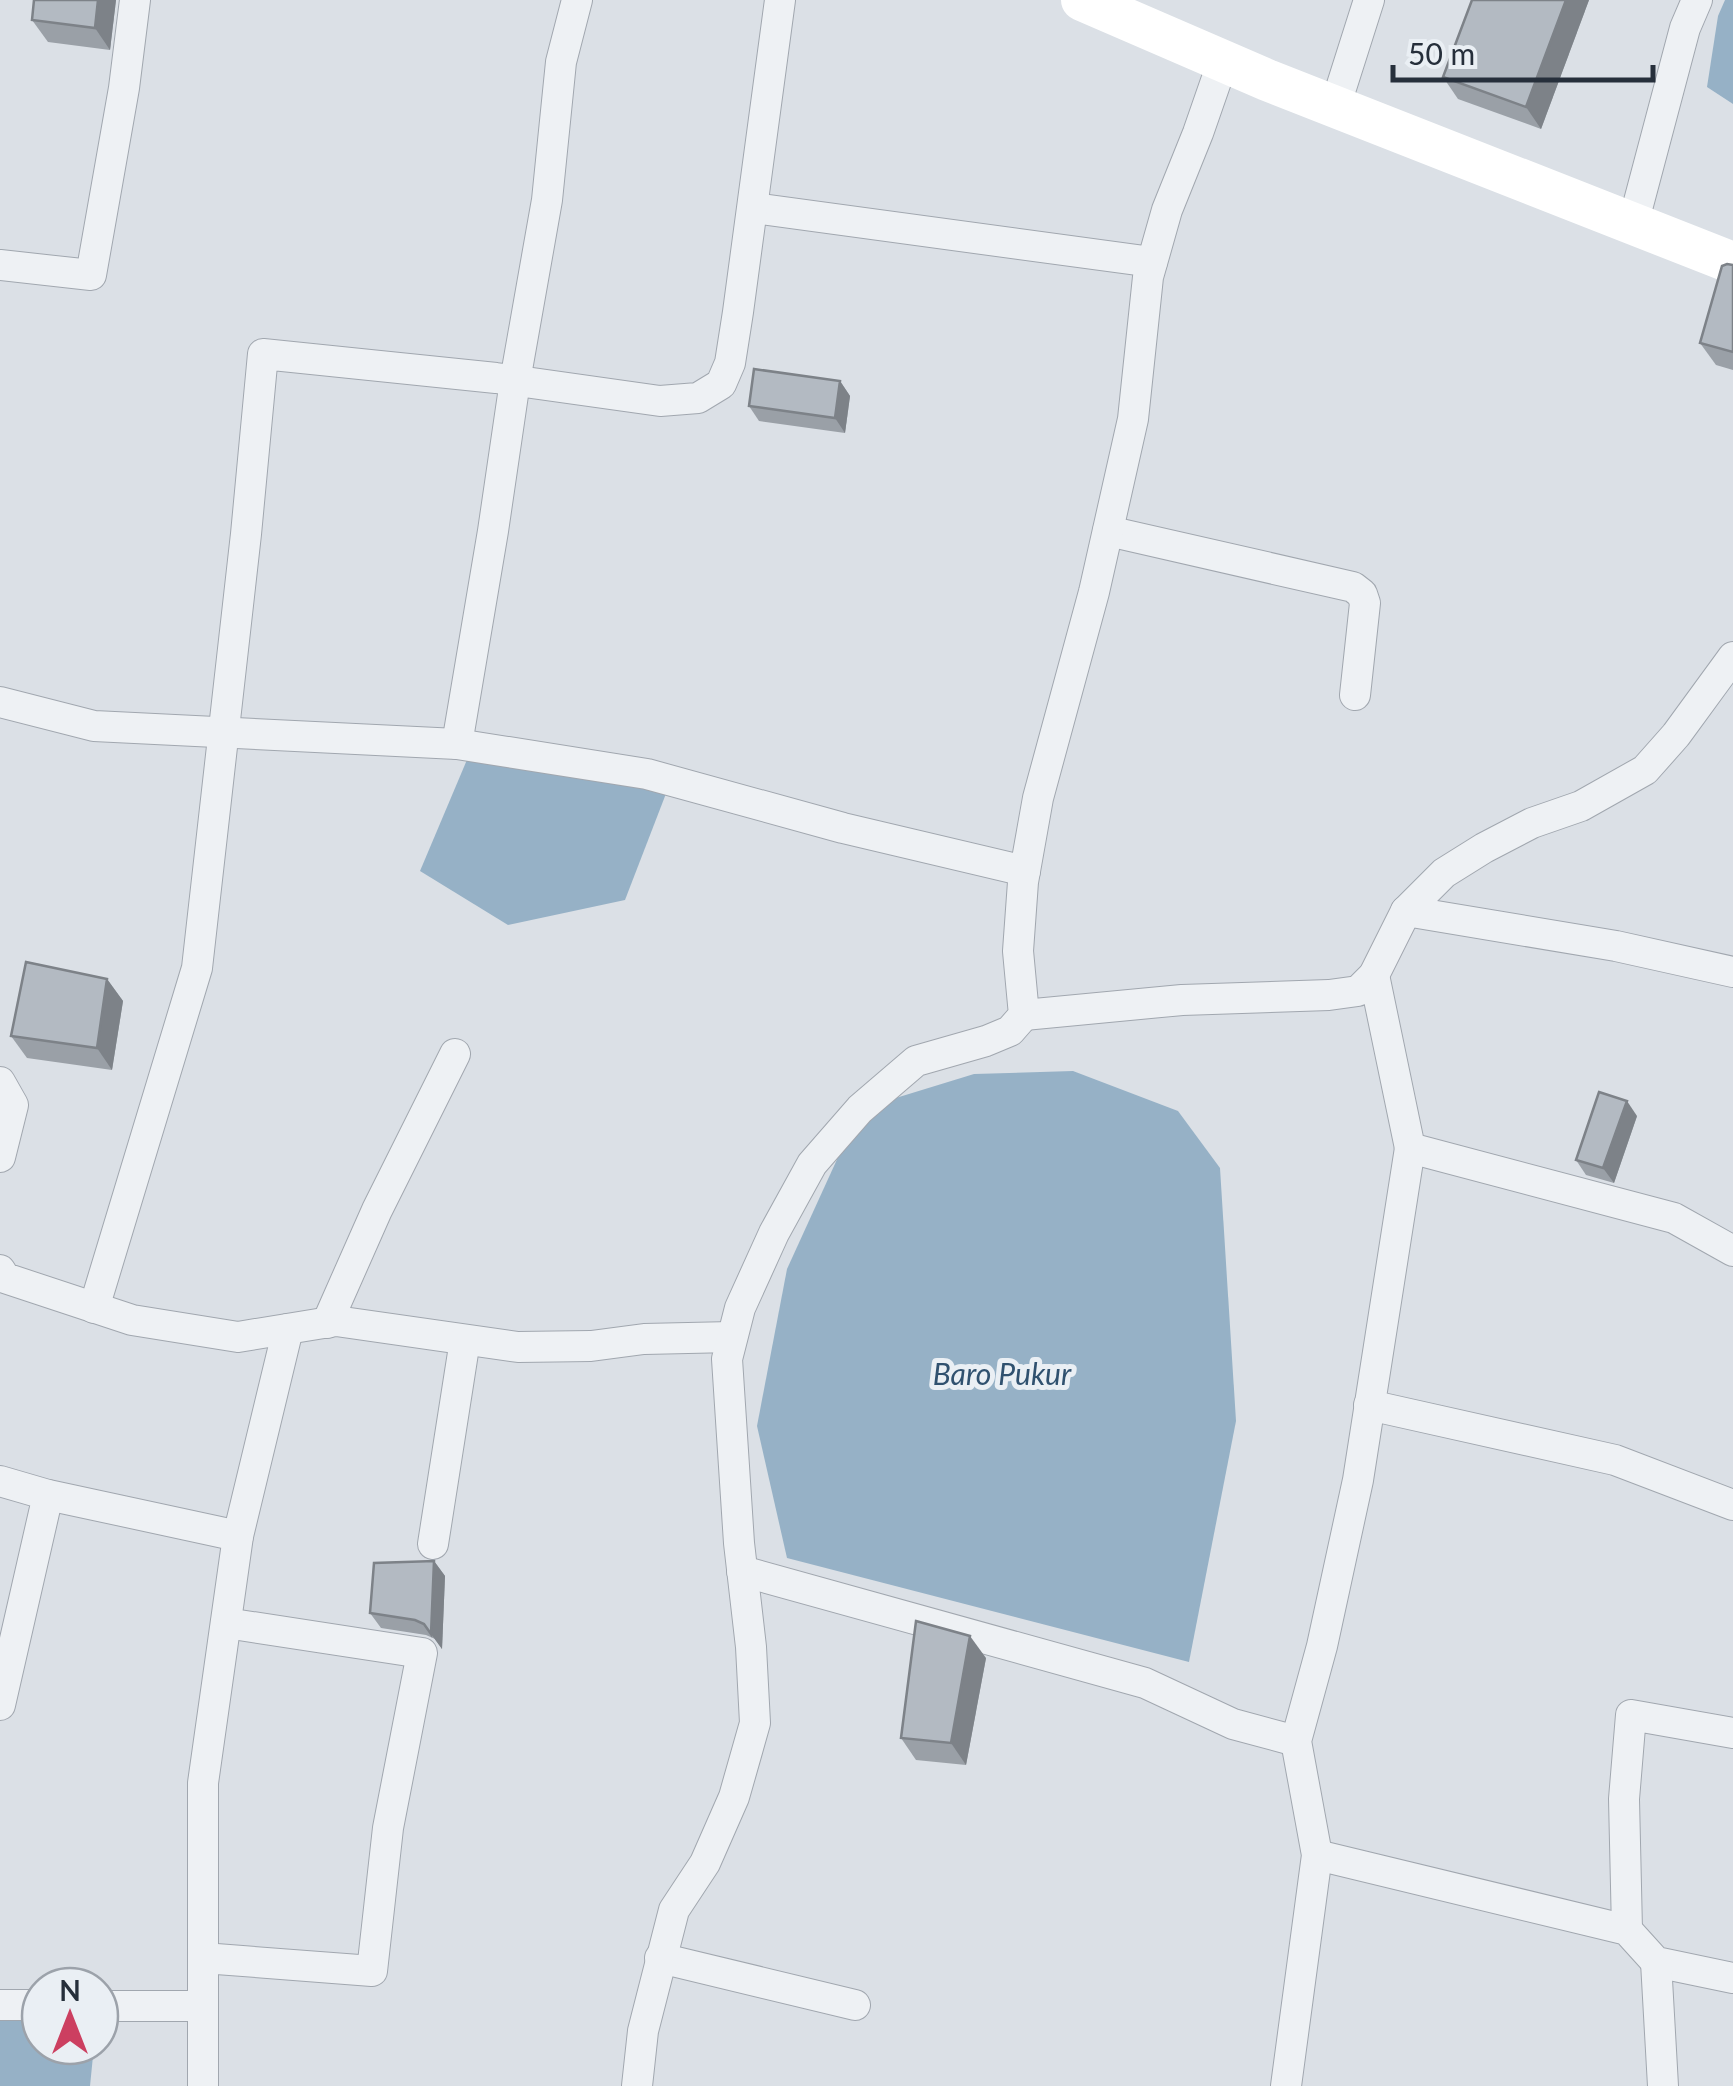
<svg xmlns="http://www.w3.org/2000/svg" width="1733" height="2086" font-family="Lato,sans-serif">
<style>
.water{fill:#96b1c6}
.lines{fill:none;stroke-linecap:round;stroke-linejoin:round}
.street-casing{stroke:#a1a7af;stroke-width:32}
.street{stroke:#eef1f4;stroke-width:30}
.secondary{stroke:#fff;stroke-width:42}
.wall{fill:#9aa0a7}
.shaded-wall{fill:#7d8288}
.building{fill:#b3bac2;stroke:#7d8288;stroke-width:2.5}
.labels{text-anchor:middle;stroke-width:10;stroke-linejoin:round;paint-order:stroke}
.water-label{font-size:30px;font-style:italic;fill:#30516f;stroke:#eaeff4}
</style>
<rect width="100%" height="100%" fill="#dbe0e6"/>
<g class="water">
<path d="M 1725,0 L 1733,0 L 1733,104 L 1707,87 L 1718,16 Z"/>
<path d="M 469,755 L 667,791 L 625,900 L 508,925 L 420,871 Z"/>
<path d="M 1073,1071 L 1178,1111 L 1220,1168 L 1236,1421 L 1189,1662 L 787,1558 L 757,1426 L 787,1269 L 860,1109 L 974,1074 Z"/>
<path d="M 0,2004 L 40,2005 L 40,2046 L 94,2046 L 90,2086 L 0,2086 Z"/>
</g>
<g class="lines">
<g class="street-casing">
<g id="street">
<path d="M 1335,107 L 1369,0"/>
<path d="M 753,208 L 1152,262"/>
<path d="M 1633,224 L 1685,28 L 1697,0"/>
<path d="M 0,265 L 91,275 L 124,88 L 135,0"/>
<path d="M 1108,531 L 1353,587 L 1362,594 L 1365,603 L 1355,695"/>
<path d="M 0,702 L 94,726 L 457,744 L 647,774 L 843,828 L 1025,871"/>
<path d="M 457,744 L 493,531 L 515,381 L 547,200 L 561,62 L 577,0"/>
<path d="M 1406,911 L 1616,946 L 1733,972"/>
<path d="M 1374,975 L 1410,1148 L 1674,1218 L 1733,1251"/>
<path d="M 1024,1015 L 1182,1000 L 1329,995 L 1358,991 L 1374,975 L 1406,911 L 1444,873 L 1484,848 L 1532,823 L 1581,806 L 1645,770 L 1676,735 L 1733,657"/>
<path d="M 0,1082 L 13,1105 L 0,1157"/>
<path d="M 0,1270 L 5,1278 L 132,1320 L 238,1337 L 336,1321 L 518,1347 L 591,1346 L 644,1339 L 732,1337"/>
<path d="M 94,1308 L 197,968 L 246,534 L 263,354 L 496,378 L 660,401 L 698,398 L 721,384 L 730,363 L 738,312 L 780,0"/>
<path d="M 327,1323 L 377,1210 L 455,1054"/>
<path d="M 1369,1405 L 1615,1460 L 1733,1505"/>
<path d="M 0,1481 L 48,1495 L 238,1536"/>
<path d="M 433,1544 L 465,1340"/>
<path d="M 742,1571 L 1145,1683 L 1233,1724 L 1296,1741"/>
<path d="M 0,1705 L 48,1495"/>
<path d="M 1317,1855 L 1627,1930 L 1656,1962 L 1733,1978"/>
<path d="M 1627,1930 L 1624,1799 L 1631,1715 L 1733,1733"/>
<path d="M 203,1958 L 372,1971 L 388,1828 L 422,1653 L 226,1623"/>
<path d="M 660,1958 L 855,2005"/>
<path d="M 1656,1962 L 1663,2086"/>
<path d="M 0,2005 L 40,2005"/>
<path d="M 100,2006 L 203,2006"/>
<path d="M 203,2086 L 203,1783 L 238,1536 L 288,1329"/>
<path d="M 637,2086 L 643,2031 L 674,1910 L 705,1863 L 734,1797 L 755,1723 L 751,1647 L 739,1543 L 727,1359 L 740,1308 L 774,1233 L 812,1164 L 860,1109 L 916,1061 L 986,1041 L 1010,1031 L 1024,1015 L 1018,951 L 1023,882 L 1038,798 L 1094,592 L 1133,419 L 1148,277 L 1167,210 L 1198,133 L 1223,61"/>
<path d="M 1286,2086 L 1317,1855 L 1296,1741 L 1322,1646 L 1358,1480 L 1410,1148"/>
</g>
</g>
<use href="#street" class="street"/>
<path class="secondary" d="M 1082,0 L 1267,80 L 1733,263"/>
</g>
<g class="wall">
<path d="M 116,0 L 110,50 L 48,42 L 32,20 Z"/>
<path d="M 1472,0 L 1589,0 L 1541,129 L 1458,99 L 1443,77 Z"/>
<path d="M 1733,265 L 1733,370 L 1716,365 L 1700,343 Z"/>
<path d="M 840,381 L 850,396 L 845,433 L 759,421 L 749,406 Z"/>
<path d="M 107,979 L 123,1001 L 112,1070 L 27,1058 L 11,1036 Z"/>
<path d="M 1637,1116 L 1614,1183 L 1586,1175 L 1576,1160 Z"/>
<path d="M 434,1561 L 445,1576 L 442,1649 L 435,1639 L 426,1635 L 381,1628 L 370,1613 Z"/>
<path d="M 986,1658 L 966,1765 L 916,1760 L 901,1738 Z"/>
</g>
<g class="shaded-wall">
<path d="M 98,0 L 116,0 L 110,50 L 95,28 Z"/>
<path d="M 1566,0 L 1589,0 L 1541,129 L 1526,107 Z"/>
<path d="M 840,381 L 850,396 L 845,433 L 835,418 Z"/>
<path d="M 107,979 L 123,1001 L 112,1070 L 97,1048 Z"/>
<path d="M 1627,1101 L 1637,1116 L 1614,1183 L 1603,1168 Z"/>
<path d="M 434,1561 L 445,1576 L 442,1649 L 431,1634 Z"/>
<path d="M 970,1636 L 986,1658 L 966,1765 L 951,1743 Z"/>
</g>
<g class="building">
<path d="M 34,0 L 98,0 L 95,28 L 32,20 Z"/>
<path d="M 1472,0 L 1566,0 L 1526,107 L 1443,77 Z"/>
<path d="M 1727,264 L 1733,265 L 1733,352 L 1700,343 L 1722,266 Z"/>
<path d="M 754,369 L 840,381 L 835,418 L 749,406 Z"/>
<path d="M 26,962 L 107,979 L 97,1048 L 11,1036 Z"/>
<path d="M 1599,1092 L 1627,1101 L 1603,1168 L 1576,1160 Z"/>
<path d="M 434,1561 L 431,1634 L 424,1624 L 415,1620 L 370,1613 L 374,1563 Z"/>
<path d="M 916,1621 L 970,1636 L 951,1743 L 901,1738 Z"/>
</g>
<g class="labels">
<g class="water-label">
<text x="1002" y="1385">Baro Pukur</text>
</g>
</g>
<g transform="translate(70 2016)"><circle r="48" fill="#eaeff4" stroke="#9ca2aa" stroke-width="2.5"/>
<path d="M0-8L18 38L0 25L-18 38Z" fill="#cc3f60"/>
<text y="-15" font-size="28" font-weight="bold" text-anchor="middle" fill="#262f3b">N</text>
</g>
<path d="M1393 65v15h260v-15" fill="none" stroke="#262f3b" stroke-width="5"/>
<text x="1408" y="65" font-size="30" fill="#262f3b" stroke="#eaeff4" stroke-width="8" paint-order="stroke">50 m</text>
</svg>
